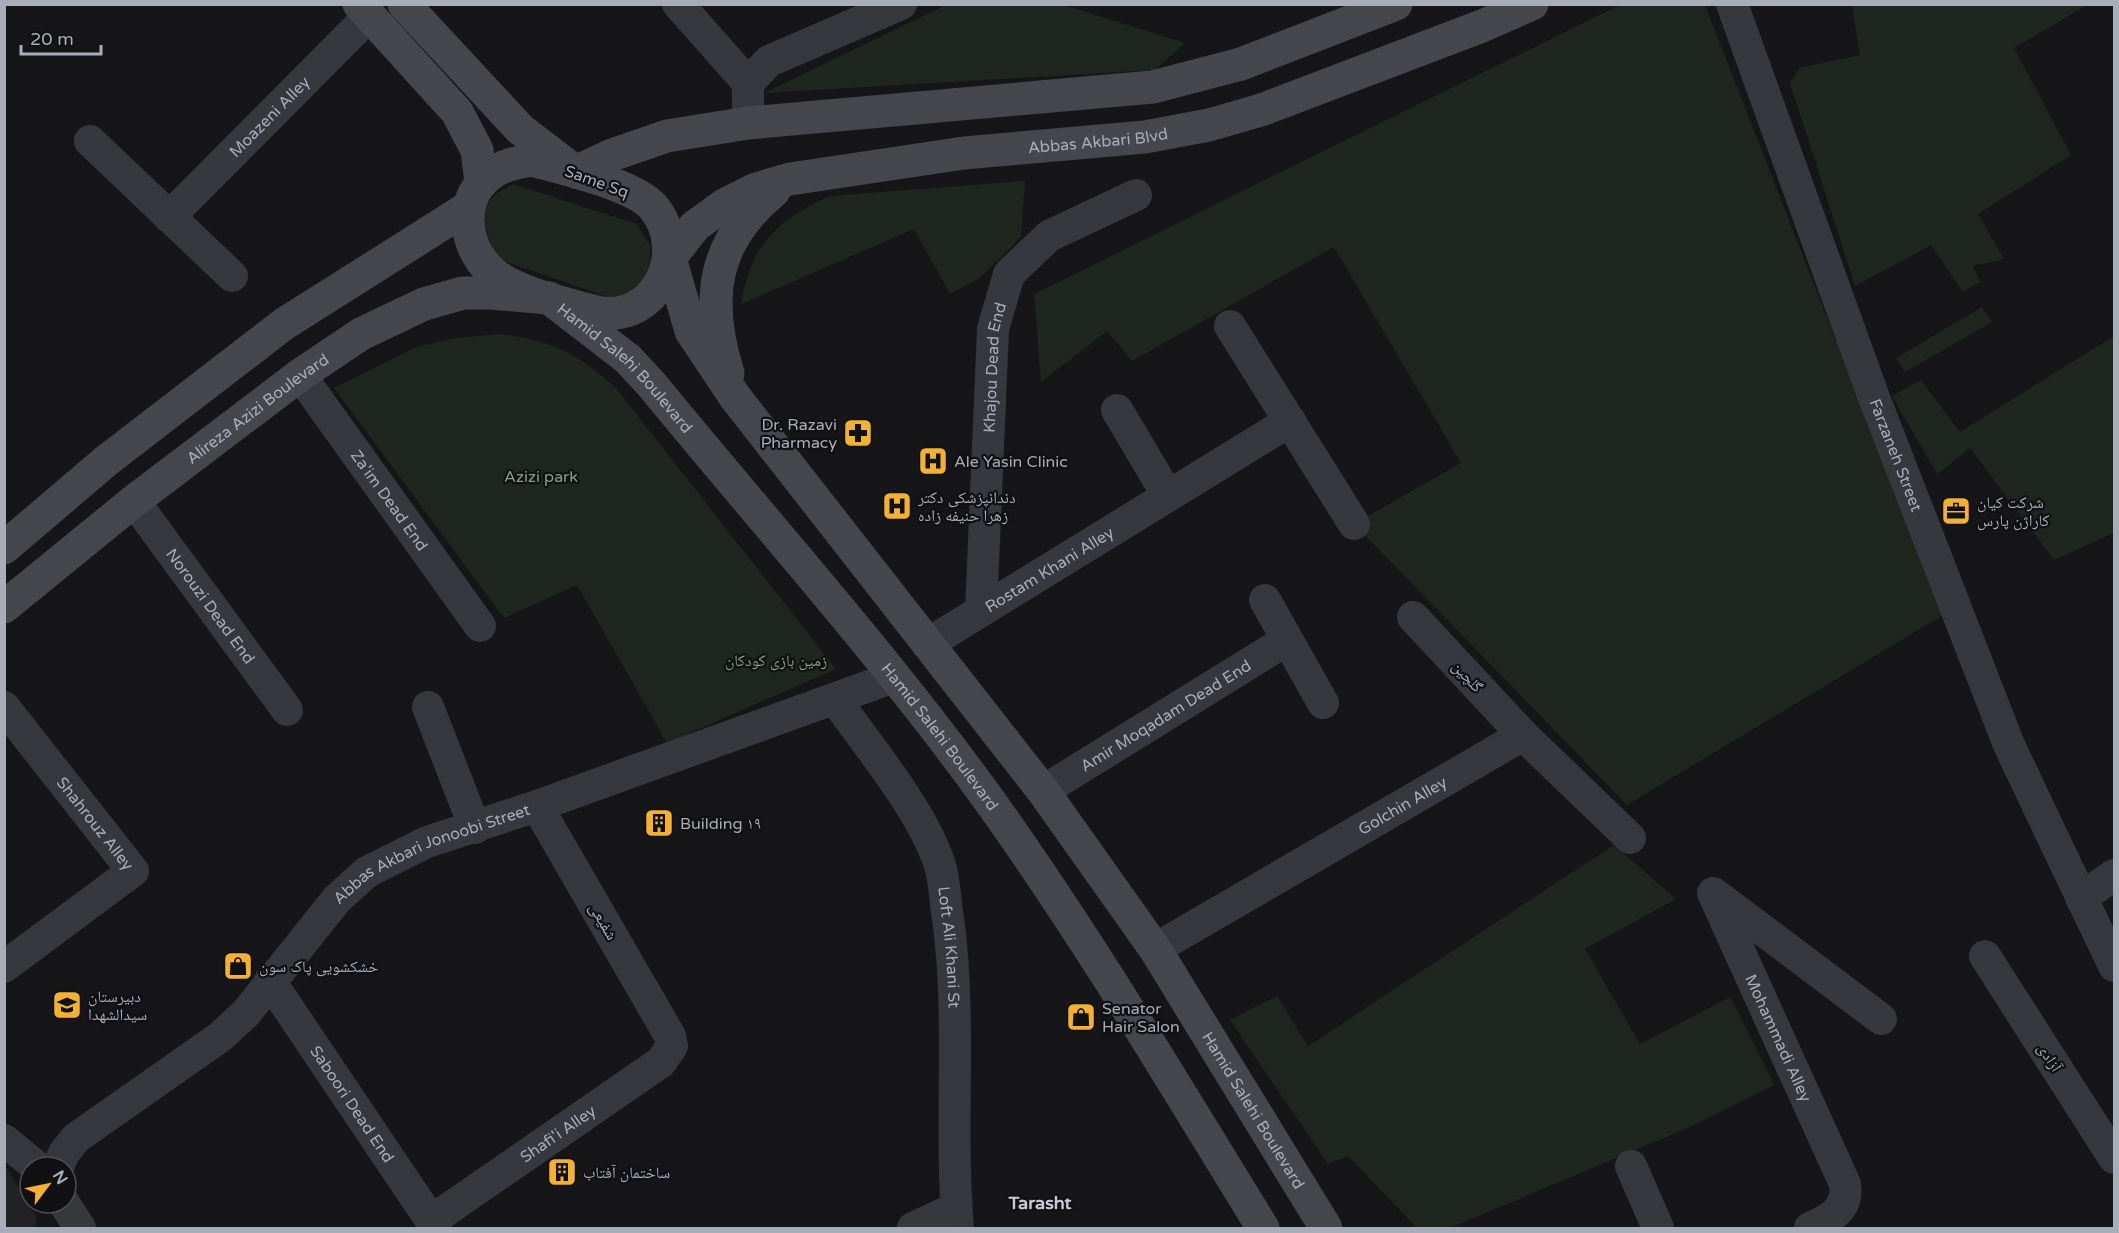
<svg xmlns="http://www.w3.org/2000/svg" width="2119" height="1233" font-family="'Varela Round','Noto Naskh Arabic',sans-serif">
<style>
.built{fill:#222225}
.green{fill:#1e261f}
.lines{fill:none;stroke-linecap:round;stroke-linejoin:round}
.street{stroke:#37383d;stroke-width:32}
.secondary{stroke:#45474d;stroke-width:33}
.labels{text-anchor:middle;stroke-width:4.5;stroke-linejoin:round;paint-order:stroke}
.street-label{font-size:16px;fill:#a8adb8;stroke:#111113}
.poi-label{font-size:16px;fill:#a8adb8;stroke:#111113;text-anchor:start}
.park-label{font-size:16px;fill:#7fa381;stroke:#111113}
.neighbourhood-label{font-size:18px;font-weight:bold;fill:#c9ccd4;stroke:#111113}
</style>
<rect width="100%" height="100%" fill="#161618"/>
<path class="built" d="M 4,1164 L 37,1217 L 35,1228 L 5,1228 Z"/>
<g class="green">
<path d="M 946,5 L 1064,5 L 1185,43 L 1155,70 L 764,93 Z"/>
<path d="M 1620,5 L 1705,5 L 1943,615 L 1627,805 L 1354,524 L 1461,463 L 1334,247 L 1132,361 L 1107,331 L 1041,382 L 1034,294 Z"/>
<path d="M 1852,5 L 2087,5 L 2014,48 L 2071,155 L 1978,214 L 2004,259 L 1973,266 L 1980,282 L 1963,292 L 1931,245 L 1855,286 L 1790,83 L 1799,68 L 1860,55 Z"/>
<path d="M 1025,181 L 1021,237 L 980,278 L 950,294 L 914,229 L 741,304 C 751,245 776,221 829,196 Z"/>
<path d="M 513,184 L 637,224 L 651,247 L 649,267 L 643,283 L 630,293 L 610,298 L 499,259 C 489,242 477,215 493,197 C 498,191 508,187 513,184 Z"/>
<path d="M 1982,307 L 1992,322 L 1905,372 L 1896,358 Z"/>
<path d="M 501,334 C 553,341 577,353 616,388 L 836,669 L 667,743 L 577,585 L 504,618 L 334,388 L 416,347 L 456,338 Z"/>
<path d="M 2114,336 L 2114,533 L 2054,560 L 1970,448 L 1937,474 L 1892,396 L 1921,380 L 1960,432 Z"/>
<path d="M 1614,845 L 1676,899 L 1585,949 L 1640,1044 L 1730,997 L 1774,1085 L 1692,1126 L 1450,1228 L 1417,1228 L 1348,1156 L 1328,1164 L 1230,1020 L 1277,996 L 1308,1046 Z"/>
</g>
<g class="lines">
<g class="street">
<path d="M 678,4 L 748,83 L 748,123"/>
<path id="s1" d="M 1732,4 L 1873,395 L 2009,745 L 2114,966"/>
<path d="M 748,83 L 769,61 L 901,4"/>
<path d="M 90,141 L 232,276"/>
<path id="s2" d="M 169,217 L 369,16"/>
<path d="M 1230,326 L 1354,524"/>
<path id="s3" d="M 300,375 L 480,626"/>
<path d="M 1117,410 L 1168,496"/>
<path id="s4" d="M 134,501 L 287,710"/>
<path d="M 1265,600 L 1323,703"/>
<path id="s5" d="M 981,611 L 993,329 L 1009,274 L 1049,236 L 1136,195"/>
<path d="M 1413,617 L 1523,735 L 1630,838"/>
<path id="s6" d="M 929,643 L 1290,421"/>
<path id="s7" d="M 835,699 C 868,746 926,815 941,869 C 945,885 945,902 948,918 C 962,1021 949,1125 958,1228"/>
<path id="s8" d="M 4,707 L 133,871 L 4,967"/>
<path d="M 428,707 L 475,828"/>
<path id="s9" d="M 1043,791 L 1287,640"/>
<path id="s10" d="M 1713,893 L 1845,1184 C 1849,1209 1830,1219 1810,1228"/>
<path d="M 1716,895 L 1881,1019"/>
<path d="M 2081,898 L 2114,875"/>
<path id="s11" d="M 1155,949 L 1523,735"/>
<path d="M 1985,956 L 2114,1158"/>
<path id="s12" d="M 270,981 L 436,1228"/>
<path d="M 4,1140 L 37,1167"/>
<path d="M 1631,1166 L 1658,1228"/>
<path id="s13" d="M 58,1167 L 64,1153 L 76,1138 L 220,1037 L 246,1013 L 337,899 L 367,872 L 427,842 L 537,806 L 894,677"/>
<path d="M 64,1203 L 80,1228"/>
<path id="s14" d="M 431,1221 L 661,1062 L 672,1046 L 670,1036 L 537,806"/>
<path d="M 913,1228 L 956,1208"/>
</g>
<g class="secondary">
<path d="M 359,4 L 457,112 L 477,150 L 481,183"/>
<path d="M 404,4 L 520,129 L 576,172 L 612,155 L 667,136 L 748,123 L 1153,87 L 1241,64 L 1396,4"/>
<path d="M 532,160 C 561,168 636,185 654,208 C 691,254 653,328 592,311 C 564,303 522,294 498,277 C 462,252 455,194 497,170 C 508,164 519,162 532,160 Z"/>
<path id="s15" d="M 670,258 L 691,331 L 735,397 L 1043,791 L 1155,949 L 1326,1228"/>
<path id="s16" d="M 670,258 L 695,226 L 724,205 L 756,189 L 790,179 L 964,153 L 1145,137 L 1209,125 L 1261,110 L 1482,26 L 1532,4"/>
<path d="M 728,373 C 705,299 712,242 774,191"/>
<path d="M 4,548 L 106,461 L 284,324 L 469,207"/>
<path id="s17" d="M 4,607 L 134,501 L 300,375 L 361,334 L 424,304 L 463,293 L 491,293 L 549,298 L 628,359 L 652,385 C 765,523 885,656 989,800 C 1088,938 1174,1084 1263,1228"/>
</g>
</g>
<defs>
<g id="pharmacy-square" transform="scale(1.5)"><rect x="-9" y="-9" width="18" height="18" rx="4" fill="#f2b134" stroke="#111113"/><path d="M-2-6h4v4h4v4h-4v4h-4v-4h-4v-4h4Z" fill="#111"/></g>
<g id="hospital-square" transform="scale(1.5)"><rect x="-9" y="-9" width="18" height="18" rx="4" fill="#f2b134" stroke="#111113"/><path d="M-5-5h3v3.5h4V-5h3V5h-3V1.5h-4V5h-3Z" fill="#111"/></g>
<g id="office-square" transform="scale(1.5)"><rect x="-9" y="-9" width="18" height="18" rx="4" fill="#f2b134" stroke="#111113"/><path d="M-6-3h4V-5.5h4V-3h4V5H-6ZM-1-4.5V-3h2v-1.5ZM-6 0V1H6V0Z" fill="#111"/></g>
<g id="building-square" transform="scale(1.5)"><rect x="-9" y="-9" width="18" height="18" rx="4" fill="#f2b134" stroke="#111113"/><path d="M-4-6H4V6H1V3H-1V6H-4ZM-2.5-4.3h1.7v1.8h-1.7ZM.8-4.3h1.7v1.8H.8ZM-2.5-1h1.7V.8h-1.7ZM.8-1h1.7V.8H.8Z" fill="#111"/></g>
<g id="shop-square" transform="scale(1.5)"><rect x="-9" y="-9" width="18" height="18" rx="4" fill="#f2b134" stroke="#111113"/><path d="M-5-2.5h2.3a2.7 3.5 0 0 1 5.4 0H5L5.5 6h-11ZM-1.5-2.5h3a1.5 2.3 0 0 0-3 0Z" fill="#111"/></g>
<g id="school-square" transform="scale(1.5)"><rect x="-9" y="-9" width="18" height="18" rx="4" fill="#f2b134" stroke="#111113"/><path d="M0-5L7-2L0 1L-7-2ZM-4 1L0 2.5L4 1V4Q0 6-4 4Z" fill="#111"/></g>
</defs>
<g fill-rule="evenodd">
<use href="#pharmacy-square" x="858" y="433"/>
<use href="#hospital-square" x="933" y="461"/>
<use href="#hospital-square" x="897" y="506"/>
<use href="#office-square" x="1956" y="511"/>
<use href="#building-square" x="659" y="823"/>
<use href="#shop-square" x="238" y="966"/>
<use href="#school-square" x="67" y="1005"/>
<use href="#shop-square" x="1081" y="1017"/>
<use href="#building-square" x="562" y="1172"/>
</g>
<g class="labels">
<g class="street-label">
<text dy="6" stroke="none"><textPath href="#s2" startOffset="142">Moazeni Alley</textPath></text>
<text dy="6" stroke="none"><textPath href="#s16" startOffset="458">Abbas Akbari Blvd</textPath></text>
<text transform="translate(597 181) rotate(20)" y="6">Same Sq</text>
<text dy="6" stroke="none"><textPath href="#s5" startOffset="244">Khajou Dead End</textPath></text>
<text dy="6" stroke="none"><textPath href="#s17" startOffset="750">Hamid Salehi Boulevard</textPath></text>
<text dy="6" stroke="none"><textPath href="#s17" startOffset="322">Alireza Azizi Boulevard</textPath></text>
<text dy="6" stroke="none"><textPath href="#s1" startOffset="480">Farzaneh Street</textPath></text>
<text dy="6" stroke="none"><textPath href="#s3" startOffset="154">Za'im Dead End</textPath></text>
<text dy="6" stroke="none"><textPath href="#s6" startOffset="141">Rostam Khani Alley</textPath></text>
<text dy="6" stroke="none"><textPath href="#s4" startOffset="130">Norouzi Dead End</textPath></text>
<text transform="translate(1468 676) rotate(47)" y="6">گلچین</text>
<text dy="6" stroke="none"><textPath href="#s9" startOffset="144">Amir Moqadam Dead End</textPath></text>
<text dy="6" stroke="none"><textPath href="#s17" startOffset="1236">Hamid Salehi Boulevard</textPath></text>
<text dy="6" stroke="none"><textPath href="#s11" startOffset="286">Golchin Alley</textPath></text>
<text dy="6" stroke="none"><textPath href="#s8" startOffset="148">Shahrouz Alley</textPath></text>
<text dy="6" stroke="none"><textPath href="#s13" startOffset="498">Abbas Akbari Jonoobi Street</textPath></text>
<text transform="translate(604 921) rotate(60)" y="6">شفیعی</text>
<text dy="6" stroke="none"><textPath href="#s7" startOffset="280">Loft Ali Khani St</textPath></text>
<text dy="6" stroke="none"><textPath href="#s10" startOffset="159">Mohammadi Alley</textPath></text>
<text transform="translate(2050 1057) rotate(57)" y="6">آزادی</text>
<text dy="6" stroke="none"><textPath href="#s12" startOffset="148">Saboori Dead End</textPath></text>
<text dy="6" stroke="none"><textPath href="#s15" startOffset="1038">Hamid Salehi Boulevard</textPath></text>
<text dy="6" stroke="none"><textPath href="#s14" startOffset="154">Shafi'i Alley</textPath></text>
</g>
<g class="poi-label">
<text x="837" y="430" text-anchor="end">Dr. Razavi<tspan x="837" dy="18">Pharmacy</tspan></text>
<text x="954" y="467">Ale Yasin Clinic</text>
<text x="918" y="503">دندانپزشکی دکتر<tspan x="918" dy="18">زهرا حنیفه زاده</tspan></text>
<text x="1977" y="508">شرکت کیان‌<tspan x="1977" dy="18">کاراژن پارس</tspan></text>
<text x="680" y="829">Building ۱۹</text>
<text x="259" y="972">خشکشویی پاک سون</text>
<text x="88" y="1002">دبيرستان<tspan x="88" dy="18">سیدالشهدا</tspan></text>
<text x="1102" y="1014">Senator<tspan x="1102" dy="18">Hair Salon</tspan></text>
<text x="583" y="1178">ساختمان آفتاب</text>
</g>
<g class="park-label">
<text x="541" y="482">Azizi park</text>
<text x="776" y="666">زمین بازی کودکان</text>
</g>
<g class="neighbourhood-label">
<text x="1040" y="1209">Tarasht</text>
</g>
</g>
<rect width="2119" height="1233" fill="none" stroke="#a8adb8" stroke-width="12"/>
<g transform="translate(48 1185) rotate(58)"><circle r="28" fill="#111113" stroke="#4d4f55" stroke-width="1.5"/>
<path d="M0-4.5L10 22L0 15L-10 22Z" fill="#f2b134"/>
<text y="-9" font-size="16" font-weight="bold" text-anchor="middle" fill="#a8adb8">N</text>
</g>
<path d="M21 45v9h80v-9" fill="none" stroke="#a8adb8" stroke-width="3"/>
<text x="30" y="45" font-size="18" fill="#a8adb8" stroke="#111113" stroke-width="4.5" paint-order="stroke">20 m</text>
</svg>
